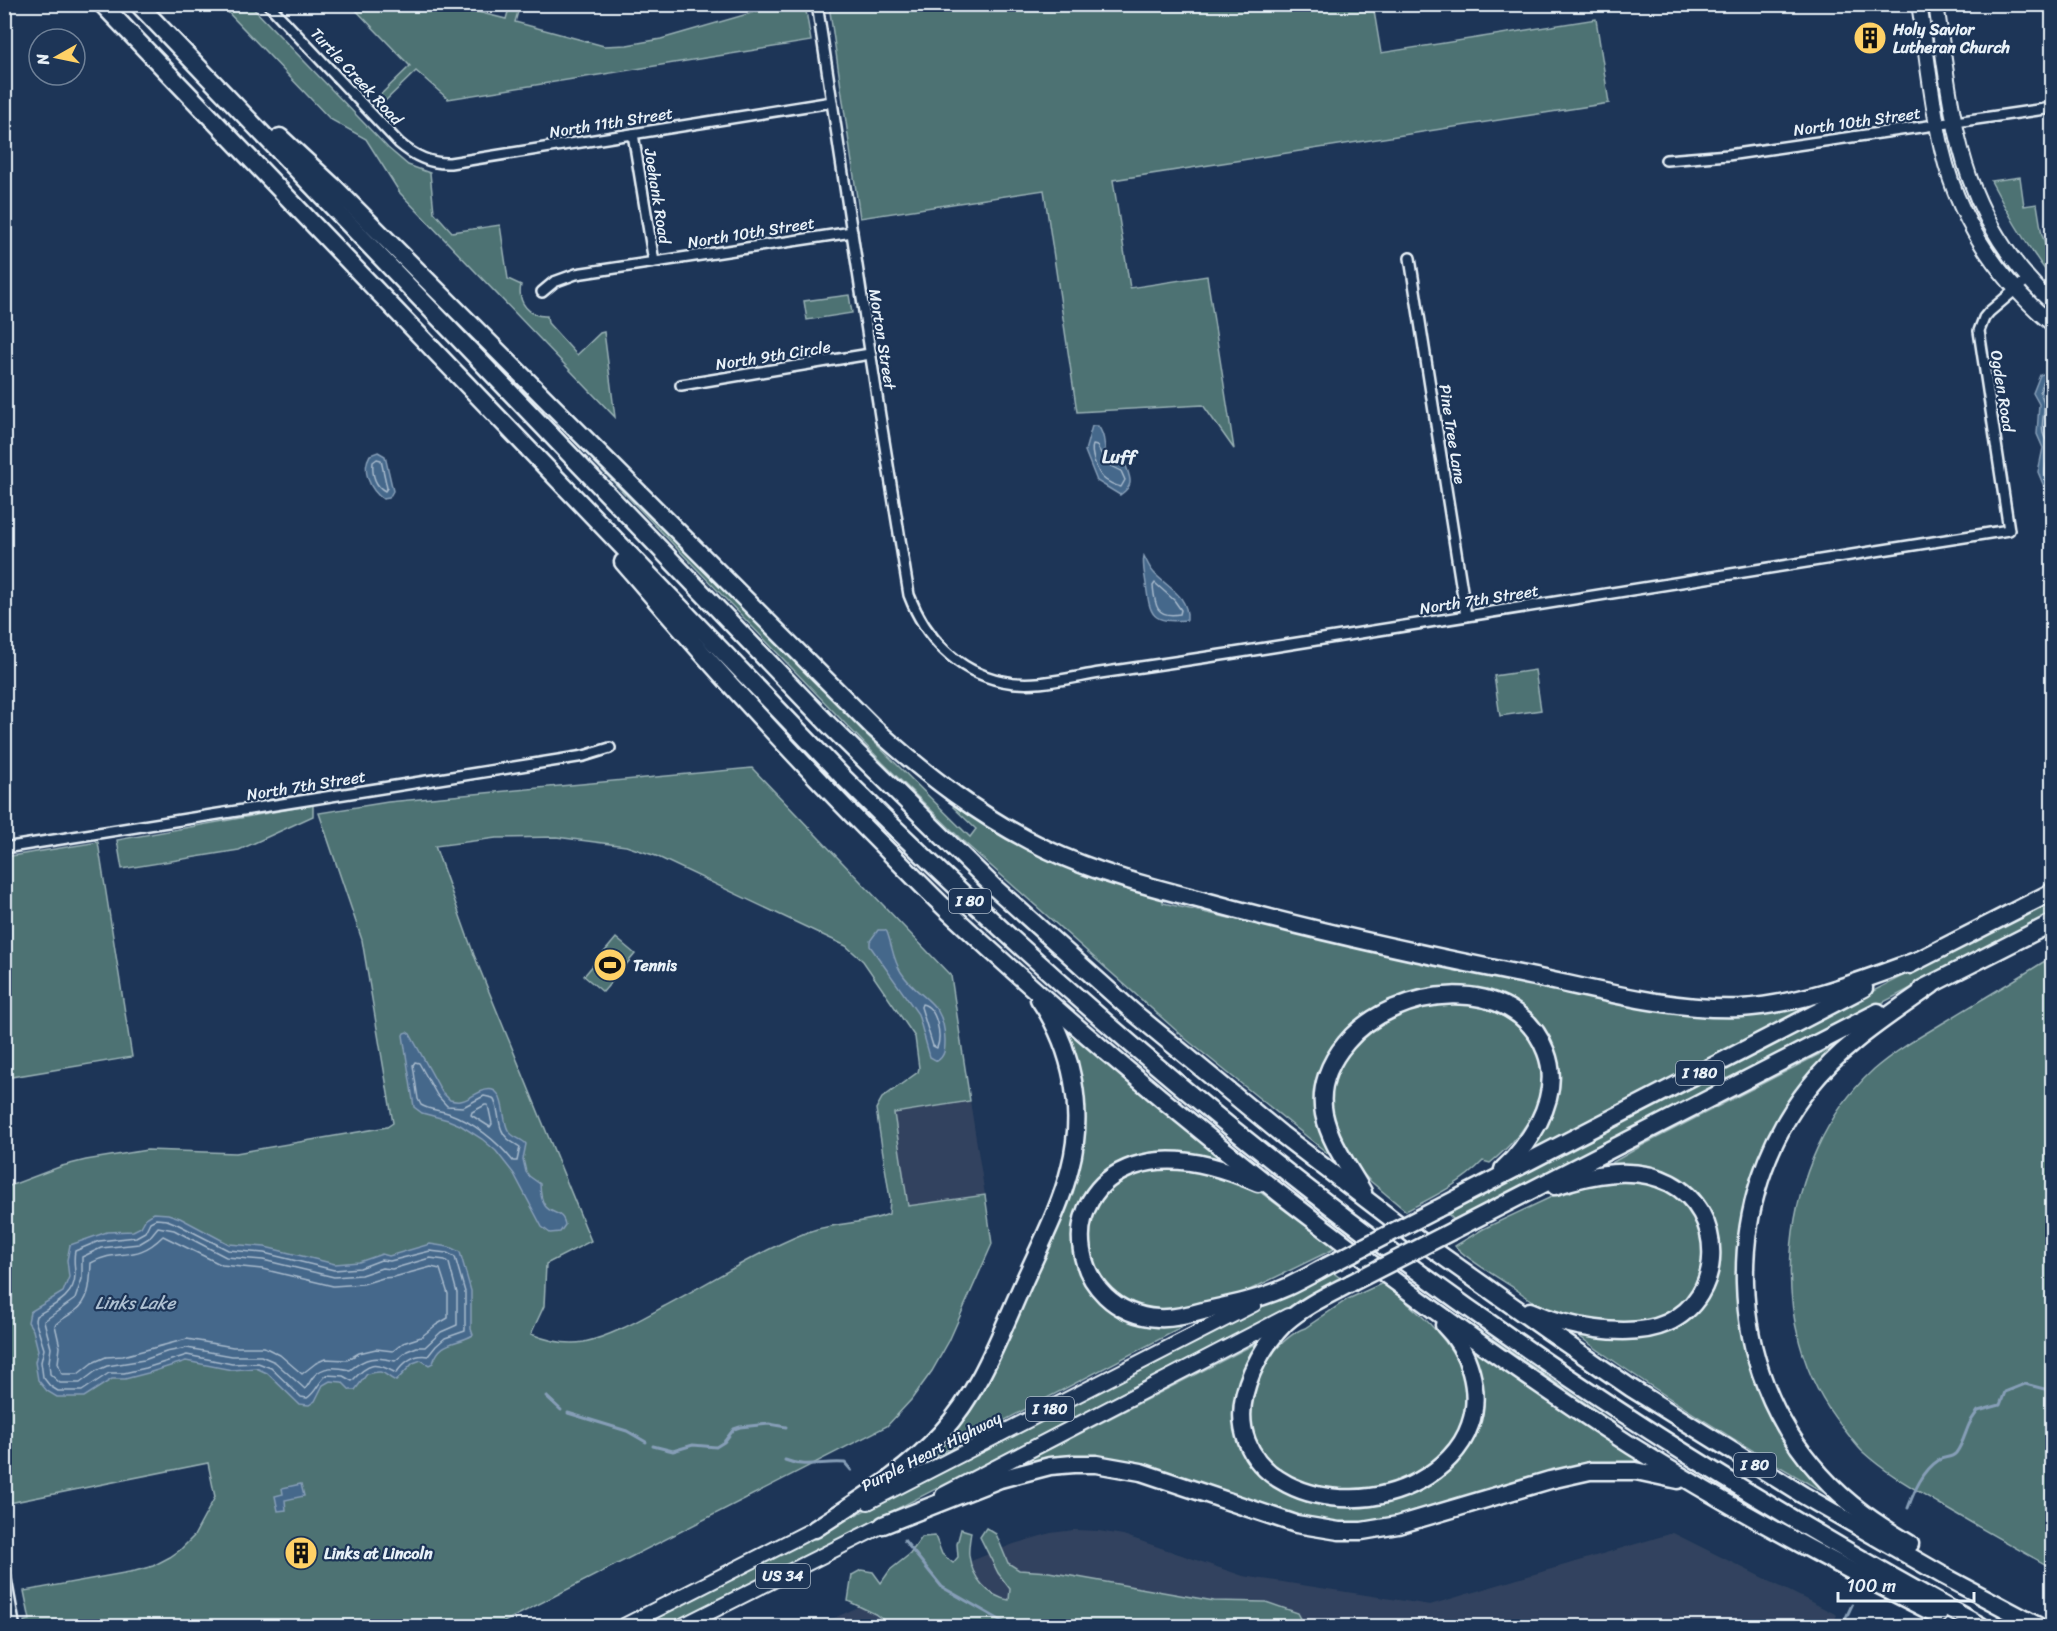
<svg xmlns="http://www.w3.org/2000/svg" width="2057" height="1631" font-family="Sriracha,sans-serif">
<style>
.built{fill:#33435f}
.green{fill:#4d7273;stroke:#9ab2b6;stroke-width:1.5;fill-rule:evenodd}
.water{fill:#45678b;stroke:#869eb7;stroke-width:1.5}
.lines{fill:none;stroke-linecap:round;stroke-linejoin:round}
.shore{stroke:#a7bacc;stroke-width:1.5}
.stream{stroke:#869eb7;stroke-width:3}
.minor-casing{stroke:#e8f1f8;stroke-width:14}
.tertiary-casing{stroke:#e8f1f8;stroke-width:15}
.primary-casing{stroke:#e8f1f8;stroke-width:18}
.motorway-casing{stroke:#e8f1f8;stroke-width:21}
.minor{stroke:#1d3557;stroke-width:9}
.tertiary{stroke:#1d3557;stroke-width:10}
.primary{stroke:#1d3557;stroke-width:14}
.motorway{stroke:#1d3557;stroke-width:16}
.motorway-bridge-casing{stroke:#e8f1f8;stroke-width:21;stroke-linecap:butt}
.motorway-bridge{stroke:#1d3557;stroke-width:16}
.labels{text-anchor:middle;stroke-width:4.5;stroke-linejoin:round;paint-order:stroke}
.shield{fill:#1d3557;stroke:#abb9c8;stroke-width:1.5}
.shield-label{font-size:15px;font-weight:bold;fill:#e8f1f8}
.poi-label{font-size:16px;font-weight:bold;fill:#e8f1f8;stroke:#1d3557;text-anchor:start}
.street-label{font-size:16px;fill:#e8f1f8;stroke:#1d3557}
.neighbourhood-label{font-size:18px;font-weight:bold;fill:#e8f1f8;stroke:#1d3557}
.water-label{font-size:18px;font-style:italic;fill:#afc1d2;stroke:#1d3557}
</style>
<rect width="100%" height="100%" fill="#1d3557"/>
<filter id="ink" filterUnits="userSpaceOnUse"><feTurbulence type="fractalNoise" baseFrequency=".0167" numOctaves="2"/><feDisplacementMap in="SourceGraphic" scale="12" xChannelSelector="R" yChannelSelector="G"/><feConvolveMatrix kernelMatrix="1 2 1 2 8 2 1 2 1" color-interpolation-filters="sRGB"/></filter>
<g filter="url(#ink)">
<g class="built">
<path d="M 970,1101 L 985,1195 L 908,1207 L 894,1113 Z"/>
<path d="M 1074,1530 L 1098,1531 L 1123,1535 L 1243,1576 L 1430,1605 L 1673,1533 L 1837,1615 L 1832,1626 L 817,1626 L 878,1598 L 1014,1544 L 1051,1533 Z"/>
</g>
<g class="green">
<path d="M 221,5 L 250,5 L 388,148 L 408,165 L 430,173 L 434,212 L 452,232 L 500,225 L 508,279 L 521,285 C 517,302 529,317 547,316 L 548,323 L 577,355 L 600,333 L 604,332 L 615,417 L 400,193 L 366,139 L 330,119 Z"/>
<path d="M 351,5 L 450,5 L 506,19 L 510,5 L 520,5 L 515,22 L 604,46 L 627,45 L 661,39 L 779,5 L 805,5 L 811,41 L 448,99 L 416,71 L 380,106 L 374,101 L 410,66 Z"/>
<path d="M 829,5 L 1373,5 L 1381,53 L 1596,19 L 1609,103 L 1113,180 L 1130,288 L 1207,276 L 1234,449 L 1203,405 L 1077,412 L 1044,190 L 860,218 Z"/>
<path d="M 2020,177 L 2024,206 L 2037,204 L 2042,235 L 2052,264 L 2052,279 C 2028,248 2009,216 1991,181 Z"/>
<path d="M 849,295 L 852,313 L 807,320 L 804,301 Z"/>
<path d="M 508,367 L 867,735 L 970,837 L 976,829 L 953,807 L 957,803 L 1163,897 L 1163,903 L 1294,933 L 1624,1000 L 1818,1002 L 1515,1158 L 1554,1087 L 1525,1015 C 1500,1010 1474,1004 1449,999 C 1439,997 1428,994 1418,993 C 1403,992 1384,1004 1371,1011 C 1313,1047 1305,1096 1331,1156 L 1187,1040 L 965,843 L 883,763 L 506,370 Z"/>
<path d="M 1535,670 L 1541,710 L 1500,716 L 1494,676 Z"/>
<path d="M 752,768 L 951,976 L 970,1101 L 894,1113 L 908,1206 L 985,1195 L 992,1244 L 949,1341 L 932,1371 L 911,1400 L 887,1426 L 496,1626 L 25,1626 L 24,1621 L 30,1620 L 24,1591 L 135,1571 L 153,1566 L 170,1557 L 180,1550 L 194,1536 L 215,1497 L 208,1463 L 9,1503 L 4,1481 L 4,1188 L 62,1166 L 86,1160 L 147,1150 L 236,1153 L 387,1127 L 393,1123 L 362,940 L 319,813 L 388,802 ZM 556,837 L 626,846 L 656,856 L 846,946 L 863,961 L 915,1037 L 919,1068 L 918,1072 L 882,1098 L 876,1109 L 890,1199 L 889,1214 C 862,1225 832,1222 805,1233 C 756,1253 710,1282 663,1307 C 639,1320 612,1336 584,1342 C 567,1345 546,1340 531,1334 L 544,1306 L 546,1264 L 591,1241 L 474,955 L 435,846 L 496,838 Z"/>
<path d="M 313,805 L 313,816 L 239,850 L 122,869 L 117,840 Z"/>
<path d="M 98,842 L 132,1057 L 5,1078 L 5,857 Z"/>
<path d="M 2052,899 L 2052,916 L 1455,1221 L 1449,1215 L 1443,1215 L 1442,1213 Z"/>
<path d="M 616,938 L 635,954 L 603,992 L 584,976 Z"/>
<path d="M 2045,961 L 2052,1006 L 2052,1568 C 2014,1547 1976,1526 1938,1503 C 1913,1488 1886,1473 1864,1453 C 1856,1446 1850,1436 1843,1428 C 1760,1328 1779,1157 1873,1070 C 1896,1050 1923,1035 1948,1020 C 1981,1000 2013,981 2045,961 Z"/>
<path d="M 1443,1002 C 1461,1003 1481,1005 1497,1013 C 1513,1021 1526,1032 1534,1047 C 1557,1093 1524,1135 1490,1163 L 1483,1161 C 1462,1183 1433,1197 1406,1211 L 1369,1180 L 1352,1162 L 1333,1126 L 1328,1089 L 1349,1046 L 1391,1016 Z"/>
<path d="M 1057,1020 L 1232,1165 L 1180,1156 L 1088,1194 L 1081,1271 L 1144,1322 L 1179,1325 L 1181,1328 L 913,1468 L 963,1411 L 1077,1145 Z"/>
<path d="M 1851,1038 L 1826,1061 L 1745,1215 L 1755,1366 L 1837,1500 C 1746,1448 1657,1393 1573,1332 L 1644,1335 L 1705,1294 L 1700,1202 L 1609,1167 L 1608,1165 L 1643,1145 Z"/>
<path d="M 1176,1166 L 1234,1180 L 1260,1192 L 1336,1248 L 1235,1297 L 1228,1296 L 1219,1302 L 1156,1313 L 1122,1303 L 1093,1273 L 1085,1238 L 1095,1205 L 1108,1188 L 1140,1170 Z"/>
<path d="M 1627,1179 C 1639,1181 1651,1181 1662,1187 C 1670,1192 1682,1199 1688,1206 C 1712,1234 1709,1279 1683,1306 C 1654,1334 1587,1327 1553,1312 C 1539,1306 1526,1297 1514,1288 C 1499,1278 1466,1259 1455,1246 L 1483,1229 L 1564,1191 L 1569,1193 L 1581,1186 Z"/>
<path d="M 1334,1270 L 1335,1274 L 1339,1277 L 1346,1278 L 669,1626 L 639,1626 Z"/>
<path d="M 1399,1275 L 1634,1436 L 1719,1491 L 1718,1493 L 1503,1354 Z"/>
<path d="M 1383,1283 C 1412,1307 1443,1330 1460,1366 C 1490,1429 1429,1478 1373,1492 C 1365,1494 1325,1493 1318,1491 C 1311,1489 1279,1472 1273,1468 C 1267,1463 1253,1441 1250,1434 C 1247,1426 1251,1402 1252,1393 C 1254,1371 1284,1335 1305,1328 L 1348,1299 Z"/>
<path d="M 1276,1333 L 1247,1367 L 1238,1388 L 1234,1410 L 1236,1432 L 1246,1455 L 1259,1470 L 1323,1503 L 1357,1506 L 1383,1503 L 1414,1491 L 1475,1428 L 1465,1342 L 1666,1474 L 1626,1470 L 1397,1523 L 1339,1529 L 1142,1469 L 1015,1467 Z"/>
<path d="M 986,1528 L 996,1534 L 1008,1563 L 1019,1570 L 1049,1572 L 1214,1601 L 1266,1602 L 1298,1613 L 1305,1626 L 891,1626 L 875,1614 L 848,1601 L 852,1575 L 861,1570 L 873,1572 L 881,1583 L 890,1570 L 910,1554 L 922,1537 L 935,1536 L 942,1554 L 953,1563 L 958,1557 L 957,1544 L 961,1529 L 971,1532 C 970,1539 968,1549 969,1556 C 972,1577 988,1597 1009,1600 L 1010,1589 L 998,1573 L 980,1537 Z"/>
</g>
<g class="water">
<path d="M 2049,372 L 2052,374 L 2052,491 L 2045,489 L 2038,472 L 2043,448 L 2037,434 L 2039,404 L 2033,393 L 2040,375 Z"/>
<path d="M 1092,426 L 1098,426 C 1112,444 1093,454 1126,466 C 1131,480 1134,485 1120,495 L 1097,481 L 1085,451 Z"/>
<path d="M 378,452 L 385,456 L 393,491 L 389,498 L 383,499 C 370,490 361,470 370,455 Z"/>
<path d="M 1144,556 C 1147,562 1150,569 1154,573 C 1168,588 1189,596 1187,620 C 1152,623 1150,617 1146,584 C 1145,575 1142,565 1144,556 Z"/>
<path d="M 878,930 L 885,930 L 887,932 C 892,945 893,960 901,972 C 919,1001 944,998 945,1040 C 945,1049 945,1056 937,1061 L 930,1057 L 918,1014 L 870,946 L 870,941 Z"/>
<path d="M 407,1032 L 410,1034 L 442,1092 L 450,1100 C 464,1104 469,1097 480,1092 C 507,1079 501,1119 508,1130 C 512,1138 521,1138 526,1144 L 523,1159 L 526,1172 L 529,1176 L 540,1184 C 541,1223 562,1204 565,1225 L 560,1232 L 550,1233 L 542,1227 L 514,1174 L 496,1151 L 482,1139 L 460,1125 L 448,1120 L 422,1113 L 414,1107 L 403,1035 L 404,1033 Z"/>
<path d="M 154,1213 L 168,1214 L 180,1218 L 229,1244 L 265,1247 L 335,1264 L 359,1262 L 382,1254 L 389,1256 L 430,1244 L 449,1247 L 460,1252 L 471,1291 L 471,1329 L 473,1335 C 456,1345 440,1340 433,1363 L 429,1365 L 421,1360 L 413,1363 L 396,1381 C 381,1374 387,1369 367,1374 L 355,1390 L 350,1390 L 342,1382 L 330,1381 L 323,1385 L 315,1401 L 309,1405 L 299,1404 L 267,1373 L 256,1368 L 232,1370 L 186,1361 L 148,1373 L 125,1379 L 112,1379 L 84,1397 L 57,1397 L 47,1391 L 38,1380 L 35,1362 L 38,1350 L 33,1330 L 28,1322 L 30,1312 L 63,1292 L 69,1277 L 67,1260 L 70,1245 L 107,1232 L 133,1231 L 141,1227 L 146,1218 Z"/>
<path d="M 301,1484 L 304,1496 L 285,1500 L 286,1510 L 278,1511 L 275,1496 L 283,1494 L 282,1488 Z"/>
</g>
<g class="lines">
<g class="shore">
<path d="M 2052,379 L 2044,380 L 2040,392 C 2049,412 2040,416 2043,433 C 2044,438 2048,442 2049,446 C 2051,460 2037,475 2052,485"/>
<path d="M 1093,445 L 1097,446 L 1107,464 L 1121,471 L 1125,480 L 1121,487 C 1116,486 1107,482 1103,478 C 1097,472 1090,452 1093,445 Z"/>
<path d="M 377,459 L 381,460 L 387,488 L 385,491 C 374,485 372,473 373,462 Z"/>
<path d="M 1155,583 L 1174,600 L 1181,610 L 1180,614 C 1156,618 1155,606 1153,586 Z"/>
<path d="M 922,1004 C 937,1007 942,1036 937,1048 L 933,1046 L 921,1007 Z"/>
<path d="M 415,1062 L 419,1063 L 437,1095 L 447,1106 L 463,1107 L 484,1096 L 493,1098 C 501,1111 496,1129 508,1139 C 511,1142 516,1144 520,1147 L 517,1161 L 513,1161 C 497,1141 473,1122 448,1113 C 439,1110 429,1110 421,1105 L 418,1099 L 413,1065 Z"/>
<path d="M 485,1105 L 488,1105 L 492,1124 L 490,1127 L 471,1115 L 472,1112 Z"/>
<path d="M 156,1219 L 167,1220 L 177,1224 L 228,1250 L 264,1253 L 334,1270 L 360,1268 L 381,1260 L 390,1261 L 430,1251 L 447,1253 L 455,1257 L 465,1292 L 465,1331 L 445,1338 L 436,1346 L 428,1356 C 414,1353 404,1362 396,1373 C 375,1362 369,1362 352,1381 L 343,1376 L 327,1375 C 318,1382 316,1393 307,1398 L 301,1397 L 271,1368 L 258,1363 L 232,1364 L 187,1355 L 146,1368 L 124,1373 L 109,1373 L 82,1391 L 58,1391 L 50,1386 L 43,1377 L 41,1362 L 44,1349 L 35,1320 L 36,1316 C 52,1306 75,1297 75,1275 C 75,1266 73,1260 75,1251 L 99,1241 L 136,1237 L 145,1232 L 150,1222 Z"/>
<path d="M 158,1227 L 174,1230 L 226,1257 L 263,1260 L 334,1277 L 361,1275 L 382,1268 L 392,1269 L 430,1258 L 445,1260 L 449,1263 L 457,1293 L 457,1325 L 441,1332 L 425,1347 L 417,1347 L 407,1351 L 395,1361 C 375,1356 366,1357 350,1370 C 336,1367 323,1365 313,1377 C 310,1381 308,1386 305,1389 L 275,1362 L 261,1356 L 232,1356 L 187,1348 L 166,1352 L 144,1360 L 107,1366 L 96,1371 L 80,1383 L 60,1383 L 50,1374 L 49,1362 L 51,1348 L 44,1321 L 75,1299 L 82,1279 L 82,1257 L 101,1248 L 139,1244 L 149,1238 Z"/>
<path d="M 163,1236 L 222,1265 L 262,1269 L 333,1286 L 363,1284 L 383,1278 L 394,1277 L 431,1267 L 440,1269 L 448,1294 L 448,1318 L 436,1325 L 421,1337 L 403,1343 L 393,1351 L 376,1349 L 359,1353 L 347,1360 L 325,1359 L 316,1363 L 302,1374 L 280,1355 L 264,1347 L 233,1347 L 187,1339 L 123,1356 L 106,1357 L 92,1363 L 78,1374 L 62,1374 L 58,1363 L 60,1347 L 55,1325 C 61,1319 68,1316 75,1311 C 91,1300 90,1280 91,1263 C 120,1247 135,1264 163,1236 Z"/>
</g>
<g class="stream">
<path d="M 546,1396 L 561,1410"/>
<path d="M 568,1413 L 627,1431 L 646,1442"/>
<path d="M 653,1446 L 673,1451 L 693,1445 L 716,1447 L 724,1442 L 734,1429 L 740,1427 L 769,1424 L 786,1427"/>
<path d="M 785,1460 C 807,1469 822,1461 845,1463 L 851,1470"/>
<path d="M 1908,1508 C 1914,1492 1922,1471 1939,1460 C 1944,1456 1951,1459 1956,1453 C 1962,1445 1964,1437 1968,1427 C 1970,1422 1974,1416 1978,1411 L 2000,1405 L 2005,1392 L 2025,1384 L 2052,1391"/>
<path d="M 904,1540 L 942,1587 L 1005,1623 L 1021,1626"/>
<path d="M 1842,1626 L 1852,1605"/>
</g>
<g class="minor-casing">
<g id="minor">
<path d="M 268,4 L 399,143 C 414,156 430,164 450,163 L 832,102"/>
<path d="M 817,4 L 880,416 L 909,595 C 925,637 956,671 1002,681 C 1033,688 1069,678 1100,673 C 1155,665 1210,657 1266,648 C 1513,609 1761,569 2009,530 L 1979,331 L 1984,318 L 1989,312 L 2029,278"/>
<path d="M 633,134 L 654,262"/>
<path d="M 1666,160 L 1728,155 L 2052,108"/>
<path d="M 1410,258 L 1466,616"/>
<path d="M 542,292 L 554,282 L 576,274 L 852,232"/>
<path d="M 681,385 L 870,354"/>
<path d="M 4,848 L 584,756 L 610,748"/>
</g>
</g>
<g class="tertiary-casing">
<path id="tertiary" d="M 4,1571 L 14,1626"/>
</g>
<g class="primary-casing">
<g id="primary">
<path d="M 1919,4 C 1927,52 1931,102 1942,149 C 1958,219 1998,278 2052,324"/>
<path d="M 1936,4 C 1954,125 1958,214 2052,303"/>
<path d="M 943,1495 L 1288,1316"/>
<path d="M 868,1502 L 1254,1304"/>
<path d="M 624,1626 L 824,1524"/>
<path d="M 682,1626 L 891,1521"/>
</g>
</g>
<g class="motorway-casing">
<g id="motorway">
<path d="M 102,4 L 842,776 C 1050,984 1275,1175 1517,1342 C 1666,1446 1822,1539 1981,1626"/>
<path d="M 138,4 L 828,724 L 995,888 L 1132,1011 L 1281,1134 L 1414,1236 L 1548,1331 L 1631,1388 L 1803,1495 L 1944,1576 L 2038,1626"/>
<path d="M 280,137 L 333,186 L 873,727 C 926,775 981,818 1046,849 C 1096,873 1151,887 1205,901 C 1307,929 1411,952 1515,973 C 1587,987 1667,1011 1741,1008 C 1803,1004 1860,981 1918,960"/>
<path d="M 623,562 C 708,662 795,758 888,851 C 908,871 928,892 948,911 C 1066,1021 1191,1126 1319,1224 C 1421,1302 1524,1377 1632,1446 C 1731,1508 1833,1563 1938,1615"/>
<path d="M 1909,965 L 2052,892"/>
<path d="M 1922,989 L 2052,923"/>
<path d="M 1258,1183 C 1222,1167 1174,1152 1134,1166 C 1051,1194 1070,1312 1158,1318 C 1173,1319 1189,1315 1203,1311 C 1231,1305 1261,1299 1287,1287 C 1300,1281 1314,1273 1327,1266"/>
<path d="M 1363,1192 C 1349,1167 1330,1143 1324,1114 C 1319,1088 1329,1063 1346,1043 C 1393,985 1516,971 1546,1052 C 1555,1075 1550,1100 1539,1122 C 1529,1140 1518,1156 1503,1169"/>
<path d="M 1437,1209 L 1864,988"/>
<path d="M 1454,1230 L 1878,1012"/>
<path d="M 1351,1283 C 1328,1295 1304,1306 1285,1323 C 1271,1337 1260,1354 1252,1372 C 1205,1481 1338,1526 1419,1481 C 1441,1469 1462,1449 1470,1425 C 1482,1392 1469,1349 1444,1325"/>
<path d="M 1530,1311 C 1550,1320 1573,1326 1596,1329 C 1619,1332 1645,1333 1667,1323 C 1725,1297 1726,1212 1670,1183 C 1634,1165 1591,1174 1555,1186"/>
<path d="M 883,1525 L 1000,1479 L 1050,1466 L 1074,1464 L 1096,1464 L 1141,1472 L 1296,1524 L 1339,1531 L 1362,1531 L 1398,1525 L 1550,1480 L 1590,1471 L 1636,1471 L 1678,1480"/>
<path d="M 815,1529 C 859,1500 905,1473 941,1433 C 978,1393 997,1343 1018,1295 C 1035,1255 1060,1210 1070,1168 C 1085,1111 1073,1048 1039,999"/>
<path d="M 1910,1544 C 1877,1524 1847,1504 1821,1475 C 1723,1368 1720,1199 1810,1086 C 1843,1044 1889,1016 1932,985"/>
</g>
</g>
<use href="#minor" class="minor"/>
<use href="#tertiary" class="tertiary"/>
<use href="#primary" class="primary"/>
<use href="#motorway" class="motorway"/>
<g class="motorway-bridge-casing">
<g id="motorway-bridge">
<path d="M 1327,1266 L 1437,1209"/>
<path d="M 1351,1283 L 1454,1230"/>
</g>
</g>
<use href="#motorway-bridge" class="motorway-bridge"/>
</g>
</g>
<defs>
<g id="building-disc" transform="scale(1.725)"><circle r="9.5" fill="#ffd166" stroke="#1d3557"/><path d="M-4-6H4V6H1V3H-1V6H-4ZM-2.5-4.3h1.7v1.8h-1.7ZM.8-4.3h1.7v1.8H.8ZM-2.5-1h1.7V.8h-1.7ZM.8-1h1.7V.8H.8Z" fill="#111"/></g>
<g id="stadium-disc" transform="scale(1.725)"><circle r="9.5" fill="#ffd166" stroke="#1d3557"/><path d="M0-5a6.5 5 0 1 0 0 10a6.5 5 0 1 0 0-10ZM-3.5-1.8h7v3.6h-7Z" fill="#111"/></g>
</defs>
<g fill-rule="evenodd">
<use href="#building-disc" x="1870" y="38"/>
<use href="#stadium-disc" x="610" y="965"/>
<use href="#building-disc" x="301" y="1553"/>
</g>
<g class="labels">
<g class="shield">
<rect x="949" y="889" width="42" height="24" rx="4.5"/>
<rect x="1676" y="1061" width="48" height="24" rx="4.5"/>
<rect x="1026" y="1397" width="48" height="24" rx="4.5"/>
<rect x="1734" y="1453" width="42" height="24" rx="4.5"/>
<rect x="756" y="1564" width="54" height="24" rx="4.5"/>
</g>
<g class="shield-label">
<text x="970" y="906">I 80</text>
<text x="1700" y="1078">I 180</text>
<text x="1050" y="1414">I 180</text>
<text x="1755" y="1470">I 80</text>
<text x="783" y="1581">US 34</text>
</g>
<g class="poi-label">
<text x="1893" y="35">Holy Savior<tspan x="1893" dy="18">Lutheran Church</tspan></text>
<text x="633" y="971">Tennis</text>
<text x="324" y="1559">Links at Lincoln</text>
</g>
<g class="street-label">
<text transform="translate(357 76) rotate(47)" y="6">Turtle Creek Road</text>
<text transform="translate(1857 121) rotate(-8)" y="6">North 10th Street</text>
<text transform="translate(611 122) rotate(-9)" y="6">North 11th Street</text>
<text transform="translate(658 196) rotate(81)" y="6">Joehank Road</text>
<text transform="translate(751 232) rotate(-9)" y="6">North 10th Street</text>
<text transform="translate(883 339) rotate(81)" y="6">Morton Street</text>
<text transform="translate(773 355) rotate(-9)" y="6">North 9th Circle</text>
<text transform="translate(2003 391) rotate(81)" y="6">Ogden Road</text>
<text transform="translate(1453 434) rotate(81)" y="6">Pine Tree Lane</text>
<text transform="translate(1479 599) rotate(-9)" y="6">North 7th Street</text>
<text transform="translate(306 785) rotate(-9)" y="6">North 7th Street</text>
<text transform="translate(931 1451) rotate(-27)" y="6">Purple Heart Highway</text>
</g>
<g class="neighbourhood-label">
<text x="1119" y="463">Luff</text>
</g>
<g class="water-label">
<text x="135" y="1309">Links Lake</text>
</g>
</g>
<rect width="2057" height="1631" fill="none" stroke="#1d3557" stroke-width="24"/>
<rect x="12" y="12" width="2033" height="1607" fill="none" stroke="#e8f1f8" stroke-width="2" filter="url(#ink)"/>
<g transform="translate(57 57) rotate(261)"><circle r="28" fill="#1d3557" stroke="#6e8097" stroke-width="1.5"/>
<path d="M0-4.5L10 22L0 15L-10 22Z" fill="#ffd166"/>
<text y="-9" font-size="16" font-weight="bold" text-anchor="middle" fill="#e8f1f8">N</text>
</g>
<path d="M1838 1592v9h136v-9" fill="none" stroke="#e8f1f8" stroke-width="3"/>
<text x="1847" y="1592" font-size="18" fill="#e8f1f8" stroke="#1d3557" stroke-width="4.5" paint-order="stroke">100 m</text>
</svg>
